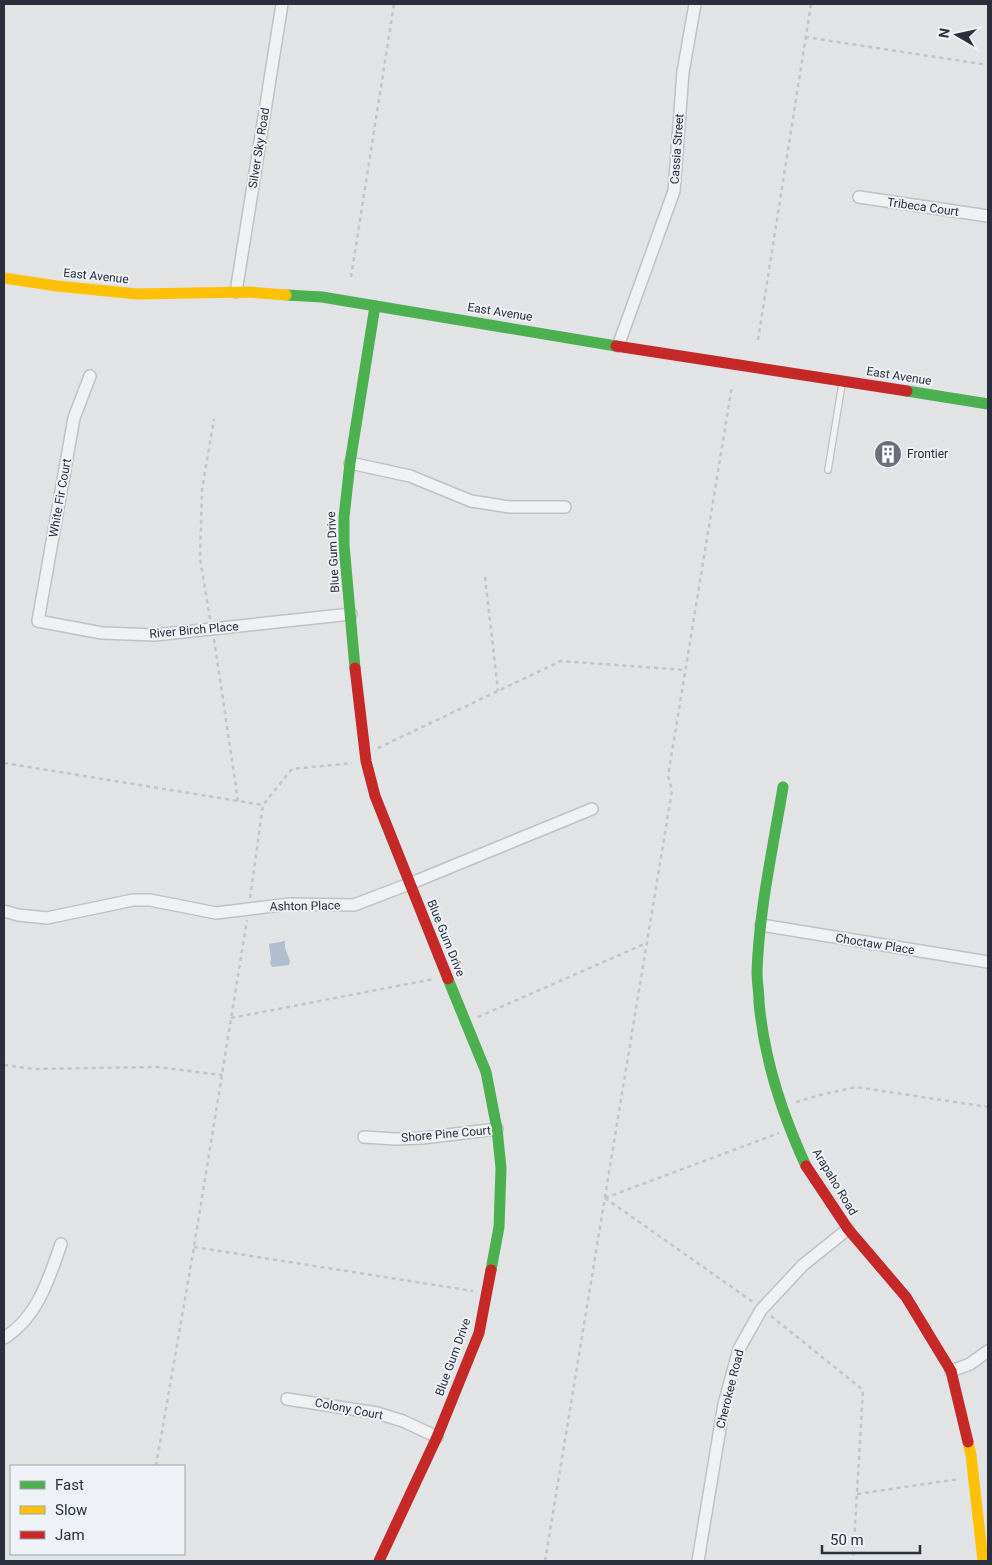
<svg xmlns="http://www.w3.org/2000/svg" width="992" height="1565" font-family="Roboto,sans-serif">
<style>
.water{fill:#b1becf}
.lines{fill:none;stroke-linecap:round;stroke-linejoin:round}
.lane-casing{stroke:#bfc1c3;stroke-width:8}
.street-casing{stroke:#bfc1c3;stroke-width:14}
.path{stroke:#c2c4c9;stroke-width:2.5;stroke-dasharray:4 4;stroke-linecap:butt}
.lane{stroke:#f0f1f2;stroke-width:5.5}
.street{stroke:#f0f1f2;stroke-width:11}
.fast{stroke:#4caf50;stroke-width:11}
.slow{stroke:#ffc107;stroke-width:11}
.jam{stroke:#c62828;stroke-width:11}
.labels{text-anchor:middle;stroke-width:4;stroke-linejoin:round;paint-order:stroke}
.street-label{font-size:12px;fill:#292f3d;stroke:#eef1f5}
.poi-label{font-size:12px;fill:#292f3d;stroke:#eef1f5;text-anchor:start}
</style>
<rect width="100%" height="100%" fill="#e1e3e5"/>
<path class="water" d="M 285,941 L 285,948 L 290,961 L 289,965 L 272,967 L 270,963 L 271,959 L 269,944 Z"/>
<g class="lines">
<g class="lane-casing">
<path id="lane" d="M 828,470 L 842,384"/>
</g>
<g class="street-casing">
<g id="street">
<path d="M 859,197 L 988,216"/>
<path d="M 236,292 L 282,4"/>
<path d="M 618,346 L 674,191 L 683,72 L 695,4"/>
<path d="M 90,376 L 74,418 L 38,621 L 102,633 L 155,635 L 351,614"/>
<path d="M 350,463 L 410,476 L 471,501 L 510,507 L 565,507"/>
<path d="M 4,911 L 18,915 L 47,918 L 133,900 L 150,900 L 216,913 L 290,904 L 354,905 L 409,884 L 592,809"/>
<path d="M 761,925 L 988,962"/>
<path d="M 364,1137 L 395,1139 L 422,1138 L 497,1129"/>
<path d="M 4,1338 C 37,1318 49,1279 61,1244"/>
<path d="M 951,1371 L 970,1364 L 988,1351"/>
<path d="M 287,1399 L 377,1413 L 403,1421 L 437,1437"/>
<path d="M 698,1561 L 724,1404 L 739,1349 L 761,1310 L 803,1265 L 848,1229"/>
</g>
</g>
<g class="path">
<path d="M 805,37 L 988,65"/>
<path d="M 351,277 L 394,4"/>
<path d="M 758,340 L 811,4"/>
<path d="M 485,577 L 498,691"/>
<path d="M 210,619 L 200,558 L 202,489 L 214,419"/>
<path d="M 214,639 L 238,801"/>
<path d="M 378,748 L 561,661 L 685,670"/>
<path d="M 4,763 L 263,805"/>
<path d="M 250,898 L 263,805 L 292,769 L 352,763"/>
<path d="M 478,1017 L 642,945 L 646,946"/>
<path d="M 231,1018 L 434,979"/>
<path d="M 4,1065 L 33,1069 L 157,1067 L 222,1075"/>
<path d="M 796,1102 L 820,1095 L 856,1087 L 988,1107"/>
<path d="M 605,1198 L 753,1302"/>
<path d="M 605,1198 L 779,1133"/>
<path d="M 194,1247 L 473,1291"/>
<path d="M 771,1316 L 863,1390 L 853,1561"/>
<path d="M 156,1466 L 194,1247 L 247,920"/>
<path d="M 857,1494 L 959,1479"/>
<path d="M 545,1561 L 672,790 L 668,776 L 732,386"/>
</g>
<use href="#lane" class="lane"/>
<use href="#street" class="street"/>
<g class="fast">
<path d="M 286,295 L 322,297 L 616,346"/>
<path d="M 907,391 L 988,404"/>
<path d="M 355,668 L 344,545 L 344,517 L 350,463 L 375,306"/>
<path d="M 783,787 C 773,848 759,910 757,972 C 757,982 759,992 759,1002 C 764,1060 782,1114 806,1166"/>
<path d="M 448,979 L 486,1072 L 497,1129 L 501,1168 L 499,1227 L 491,1270"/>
</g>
<g class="slow">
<path d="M 4,278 L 57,286 L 137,294 L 248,292 L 286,295"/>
<path d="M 968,1442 L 971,1455 L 983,1561"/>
</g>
<g class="jam">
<path d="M 616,346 L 907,391"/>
<path d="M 355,668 L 366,761 L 375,796 L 448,979"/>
<path d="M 806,1166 L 848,1229 L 906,1297 L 951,1371 L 968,1442"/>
<path d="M 379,1561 L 437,1437 L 479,1333 L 491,1270"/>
</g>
</g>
<defs>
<g id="building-disc" transform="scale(1.4375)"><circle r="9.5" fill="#696e78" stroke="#eef1f5"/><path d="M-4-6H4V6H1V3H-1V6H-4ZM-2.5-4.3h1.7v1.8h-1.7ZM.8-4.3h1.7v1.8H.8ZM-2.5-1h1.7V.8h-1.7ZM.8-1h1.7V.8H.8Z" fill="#fff"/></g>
</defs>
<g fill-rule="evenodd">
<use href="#building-disc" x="888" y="454"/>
</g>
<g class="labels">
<g class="street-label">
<text transform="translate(259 148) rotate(-81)" y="4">Silver Sky Road</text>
<text transform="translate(677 149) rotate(-86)" y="4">Cassia Street</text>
<text transform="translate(923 207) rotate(8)" y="4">Tribeca Court</text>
<text transform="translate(96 276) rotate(6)" y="4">East Avenue</text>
<text transform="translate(500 312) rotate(9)" y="4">East Avenue</text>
<text transform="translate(899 376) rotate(9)" y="4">East Avenue</text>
<text transform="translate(60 498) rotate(-80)" y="4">White Fir Court</text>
<text transform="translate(333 552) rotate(-93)" y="4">Blue Gum Drive</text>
<text transform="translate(194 630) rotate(-5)" y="4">River Birch Place</text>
<text transform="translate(305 906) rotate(-1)" y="4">Ashton Place</text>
<text transform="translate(446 938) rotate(68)" y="4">Blue Gum Drive</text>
<text transform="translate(875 944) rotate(9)" y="4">Choctaw Place</text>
<text transform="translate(446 1134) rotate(-5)" y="4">Shore Pine Court</text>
<text transform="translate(835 1182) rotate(59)" y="4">Arapaho Road</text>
<text transform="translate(453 1357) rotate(-70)" y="4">Blue Gum Drive</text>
<text transform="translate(730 1389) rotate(-76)" y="4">Cherokee Road</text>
<text transform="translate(349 1409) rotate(11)" y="4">Colony Court</text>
</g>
<g class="poi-label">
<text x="907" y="458">Frontier</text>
</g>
</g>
<rect width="992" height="1565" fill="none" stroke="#292f3d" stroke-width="10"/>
<rect x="10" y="1465" width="175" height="90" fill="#eef1f5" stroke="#9fa3ab"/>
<rect x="20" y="1481" width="25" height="8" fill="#4caf50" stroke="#9fa3ab"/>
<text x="55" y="1490" font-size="15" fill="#292f3d">Fast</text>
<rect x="20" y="1506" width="25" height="8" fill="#ffc107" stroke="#9fa3ab"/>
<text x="55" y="1515" font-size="15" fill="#292f3d">Slow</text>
<rect x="20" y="1531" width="25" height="8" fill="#c62828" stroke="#9fa3ab"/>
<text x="55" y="1540" font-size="15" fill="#292f3d">Jam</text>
<g transform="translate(957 35) rotate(279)" stroke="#eef1f5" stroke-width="4" paint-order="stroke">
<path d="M0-4L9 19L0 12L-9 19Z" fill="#292f3d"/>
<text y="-8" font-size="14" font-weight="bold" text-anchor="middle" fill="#292f3d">N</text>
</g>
<path d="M822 1545v8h98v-8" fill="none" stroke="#292f3d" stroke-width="2.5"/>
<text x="830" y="1545" font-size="15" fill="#292f3d" stroke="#eef1f5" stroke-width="4" paint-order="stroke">50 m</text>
</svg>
